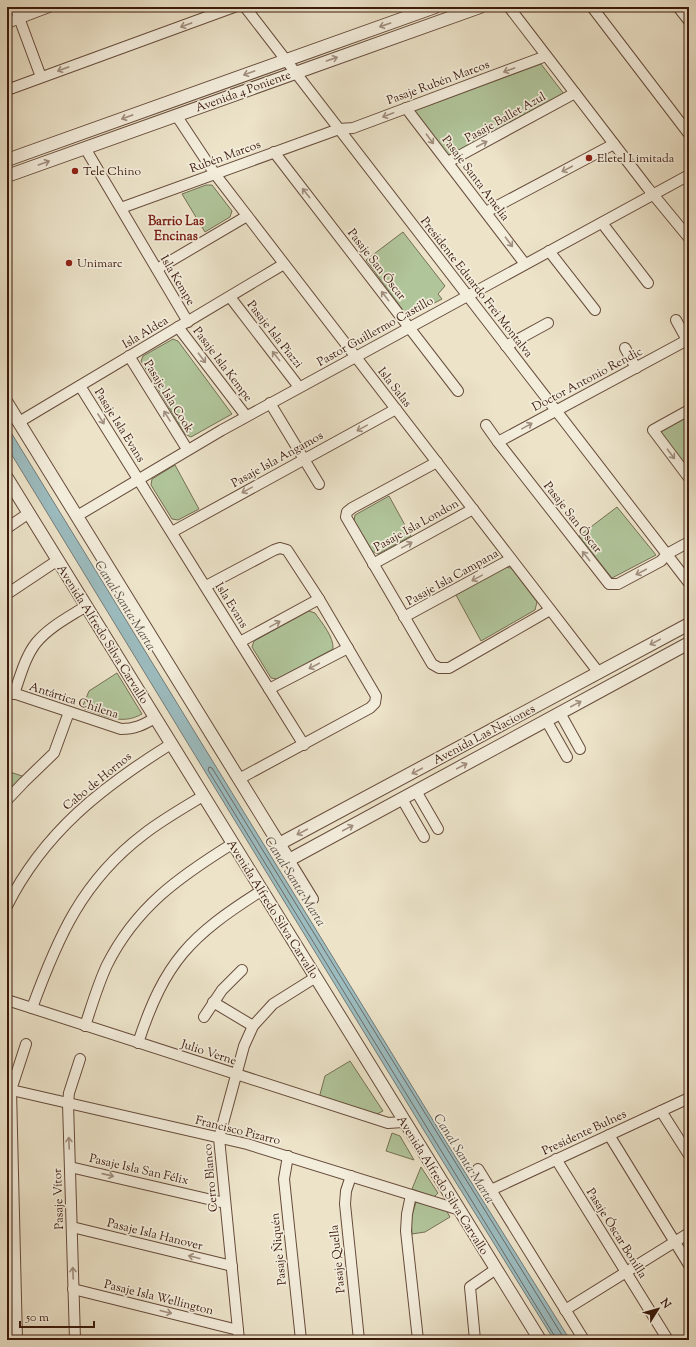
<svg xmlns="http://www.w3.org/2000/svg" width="696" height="1347" font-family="'Sorts Mill Goudy',serif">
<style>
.green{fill:#b1c59b;stroke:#767054}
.water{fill:#9cbcbf;stroke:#757b77}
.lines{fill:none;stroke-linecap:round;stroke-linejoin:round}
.shore{stroke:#6c6b66;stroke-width:1}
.minor-casing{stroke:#674c3b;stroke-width:12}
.tertiary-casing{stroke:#674c3b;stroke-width:14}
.minor{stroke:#f3eddc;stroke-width:10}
.tertiary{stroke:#f3eddc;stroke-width:12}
.oneway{stroke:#a08e7e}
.poi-dot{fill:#8f2418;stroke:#f3eddc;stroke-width:1.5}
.labels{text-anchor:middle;stroke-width:3.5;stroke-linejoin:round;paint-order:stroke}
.street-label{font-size:12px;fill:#3b1a0c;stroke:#f3eddc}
.poi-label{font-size:12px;fill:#3b1a0c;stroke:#f3eddc;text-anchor:start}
.neighbourhood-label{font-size:13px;font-weight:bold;fill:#7a1f14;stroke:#f3eddc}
.water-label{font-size:13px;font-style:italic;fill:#584b42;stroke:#f3eddc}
</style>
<rect width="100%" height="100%" fill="#ece3c9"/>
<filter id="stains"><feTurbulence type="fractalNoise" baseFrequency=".005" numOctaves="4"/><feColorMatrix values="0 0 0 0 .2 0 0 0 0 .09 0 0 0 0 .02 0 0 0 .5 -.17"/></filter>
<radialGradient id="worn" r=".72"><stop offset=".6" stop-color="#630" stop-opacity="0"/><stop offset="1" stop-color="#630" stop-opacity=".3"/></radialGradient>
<g class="green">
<path d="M 541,64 L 564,94 L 450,155 L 447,155 L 414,111 Z"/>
<path d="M 206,185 L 212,185 L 232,211 L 230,217 L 205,232 L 182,194 Z"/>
<path d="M 403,232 L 445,286 L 438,294 L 442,299 L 408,317 L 366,260 Z"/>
<path d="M 173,339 L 178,341 L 232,414 L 191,437 L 185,434 L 141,361 L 143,356 Z"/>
<path d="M 689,415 L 689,469 L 688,470 L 659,431 Z"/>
<path d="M 175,465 L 199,509 L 178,520 L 172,519 L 151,485 L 152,479 Z"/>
<path d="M 389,496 L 411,536 L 378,554 L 372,551 L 354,521 L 355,515 Z"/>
<path d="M 617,507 L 656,555 L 612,578 L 579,536 Z"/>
<path d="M 504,567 L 511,568 L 537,602 L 535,610 L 481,641 L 456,595 Z"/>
<path d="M 309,611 L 315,613 C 322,623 334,637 333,649 L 277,679 L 271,678 L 252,647 L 254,641 Z"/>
<path d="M 117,673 L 142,714 C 121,726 104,715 82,708 L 89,691 Z"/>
<path d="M 7,771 L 22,776 L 7,794 Z"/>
<path d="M 350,1061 L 383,1111 L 377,1114 L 319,1098 L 325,1076 Z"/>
<path d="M 392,1133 L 400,1136 L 414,1160 L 386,1151 Z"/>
<path d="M 421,1167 L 438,1193 L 434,1197 L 412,1189 Z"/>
<path d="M 416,1202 L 446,1210 L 450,1217 L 425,1232 L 412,1234 L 411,1219 Z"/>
</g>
<path class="water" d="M 7,426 L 453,1153 L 570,1340 L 554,1340 L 442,1160 L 7,447 Z"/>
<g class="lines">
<path class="shore" d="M 557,1340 L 208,770 L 209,767 L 212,768 L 565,1340"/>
<g class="minor-casing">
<g id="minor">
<path d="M 15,7 L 41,77"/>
<path d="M 245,7 L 689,583"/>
<path d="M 509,7 L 647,187 L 689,238"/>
<path d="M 592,7 L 689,134"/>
<path d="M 678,7 L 689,21"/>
<path d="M 7,23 L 49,7"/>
<path d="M 7,90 L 234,7"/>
<path d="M 406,108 L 525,264"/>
<path d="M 176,115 L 215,174 L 599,673"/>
<path d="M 85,148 L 188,322"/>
<path d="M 274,152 L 458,391"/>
<path d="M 448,162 L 575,93"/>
<path d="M 121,208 L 339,129 L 353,128 L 546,56"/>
<path d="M 486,212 L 614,144"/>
<path d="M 602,223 L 648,283"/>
<path d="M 549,251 L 595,310"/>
<path d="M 157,269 L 247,216"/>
<path d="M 230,297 L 299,387"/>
<path d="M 676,320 L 687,340"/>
<path d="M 178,327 L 246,416"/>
<path d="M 506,346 L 548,323"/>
<path d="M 625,348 L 636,368"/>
<path d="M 129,356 L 187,449"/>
<path d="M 80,386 L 304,745"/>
<path d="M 270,403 L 319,484"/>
<path d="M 689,410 L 653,430 L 689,478"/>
<path d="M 19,422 L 284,264"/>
<path d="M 486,425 L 498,442 L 609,584 L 618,584 L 661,561 L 667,554 L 689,542"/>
<path d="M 498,442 L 689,339"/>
<path d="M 437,462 L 352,508 L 347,512 L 346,517 L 432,664 L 439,668 L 449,668 L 550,610"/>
<path d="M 77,516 L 222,430 L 689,175"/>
<path d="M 7,528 L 29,513"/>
<path d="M 172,532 L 396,409"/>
<path d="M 373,564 L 473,509"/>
<path d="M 206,586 L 274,550 L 280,548 L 287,550 L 319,599 L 376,696 L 375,703 L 370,708 L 239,779"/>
<path d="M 7,594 L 58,560"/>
<path d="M 404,617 L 511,559"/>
<path d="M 240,642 L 319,599"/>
<path d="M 269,689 L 348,648"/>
<path d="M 7,691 L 121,729 C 135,729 143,725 155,718"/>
<path d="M 14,694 C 20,677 25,657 36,643 C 49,627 69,617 86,606"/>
<path d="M 560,713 L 580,749"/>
<path d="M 546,720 L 567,757"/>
<path d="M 416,791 L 438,829"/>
<path d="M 402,799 L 424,837"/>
<path d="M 7,800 L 24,782 L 54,753 L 69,712"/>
<path d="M 289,860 L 313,899"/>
<path d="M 7,906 C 44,832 102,787 171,744"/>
<path d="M 7,1000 L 388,1123 L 403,1122"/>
<path d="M 213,1002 L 253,1026"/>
<path d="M 32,1008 C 58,937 82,881 144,834 C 162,820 183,808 203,796"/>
<path d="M 204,1017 L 222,990 L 242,970"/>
<path d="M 85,1026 C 92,1005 98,984 107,965 C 136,907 179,877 232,844"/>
<path d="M 138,1043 C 165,961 190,936 261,891"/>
<path d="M 7,1089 L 247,1144 L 460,1210"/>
<path d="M 661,1111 L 689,1155"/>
<path d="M 609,1135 L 689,1265"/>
<path d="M 288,1156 L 284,1179 L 301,1340"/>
<path d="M 556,1159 L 668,1340"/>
<path d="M 70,1167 L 225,1203"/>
<path d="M 478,1169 L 584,1340"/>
<path d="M 351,1176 L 346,1191 L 345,1204 L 359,1340"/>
<path d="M 491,1190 L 689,1098"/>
<path d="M 411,1195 L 407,1214 L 406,1231 L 418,1340"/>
<path d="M 72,1227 L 232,1266"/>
<path d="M 73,1289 L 238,1330"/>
<path d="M 565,1310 L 689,1233"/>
<path d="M 17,1340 L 11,1090 L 26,1044"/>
<path d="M 75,1340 L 68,1103 L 69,1093 L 80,1059"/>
<path d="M 239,1340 L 219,1138 L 244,1046 L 253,1026 L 273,1004 L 316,977"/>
<path d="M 475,1340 L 470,1287 L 496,1269"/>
</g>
</g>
<g class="tertiary-casing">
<g id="tertiary">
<path d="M 7,160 L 435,7"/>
<path d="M 7,176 L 480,7"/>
<path d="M 7,403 L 289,860 L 689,643"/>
<path d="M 7,478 L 540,1340"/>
<path d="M 279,844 L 689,624"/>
</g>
</g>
<use href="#minor" class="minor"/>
<use href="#tertiary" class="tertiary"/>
</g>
<defs><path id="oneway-shaft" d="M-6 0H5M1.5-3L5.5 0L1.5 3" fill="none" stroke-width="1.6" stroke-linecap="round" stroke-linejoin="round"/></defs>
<g class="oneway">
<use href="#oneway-shaft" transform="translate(186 25) rotate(160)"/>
<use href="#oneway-shaft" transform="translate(385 25) rotate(161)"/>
<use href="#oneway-shaft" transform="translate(332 59) rotate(-19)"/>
<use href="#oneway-shaft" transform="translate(63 69) rotate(160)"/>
<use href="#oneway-shaft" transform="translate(509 70) rotate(160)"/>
<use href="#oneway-shaft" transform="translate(249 73) rotate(160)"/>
<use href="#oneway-shaft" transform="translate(388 115) rotate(159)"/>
<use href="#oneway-shaft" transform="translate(127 117) rotate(160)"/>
<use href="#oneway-shaft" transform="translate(430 139) rotate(53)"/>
<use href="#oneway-shaft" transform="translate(482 144) rotate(-28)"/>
<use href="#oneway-shaft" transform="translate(44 163) rotate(-20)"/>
<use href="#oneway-shaft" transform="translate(567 169) rotate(152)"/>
<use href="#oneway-shaft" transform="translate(306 193) rotate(-128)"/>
<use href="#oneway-shaft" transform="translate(509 242) rotate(53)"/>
<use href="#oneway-shaft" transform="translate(385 296) rotate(-128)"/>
<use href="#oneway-shaft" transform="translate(276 356) rotate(-128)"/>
<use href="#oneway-shaft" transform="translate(202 358) rotate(53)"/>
<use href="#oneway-shaft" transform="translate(167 416) rotate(-122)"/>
<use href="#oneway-shaft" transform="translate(101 419) rotate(58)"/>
<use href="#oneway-shaft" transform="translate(527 426) rotate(-29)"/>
<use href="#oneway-shaft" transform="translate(362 428) rotate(151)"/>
<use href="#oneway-shaft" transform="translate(671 454) rotate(53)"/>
<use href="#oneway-shaft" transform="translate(247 490) rotate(151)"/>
<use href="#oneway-shaft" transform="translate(407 545) rotate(-29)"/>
<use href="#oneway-shaft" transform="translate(586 556) rotate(-128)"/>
<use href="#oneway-shaft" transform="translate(641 572) rotate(152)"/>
<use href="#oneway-shaft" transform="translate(477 578) rotate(151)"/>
<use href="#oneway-shaft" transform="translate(275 624) rotate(-29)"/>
<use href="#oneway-shaft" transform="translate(655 642) rotate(152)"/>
<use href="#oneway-shaft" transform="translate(314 666) rotate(152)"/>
<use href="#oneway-shaft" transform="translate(576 704) rotate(-28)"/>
<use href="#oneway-shaft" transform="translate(462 766) rotate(-28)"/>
<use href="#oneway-shaft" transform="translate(417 771) rotate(152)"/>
<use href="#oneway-shaft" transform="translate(348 828) rotate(-28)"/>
<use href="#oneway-shaft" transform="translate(302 832) rotate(152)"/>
<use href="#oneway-shaft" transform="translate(69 1143) rotate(-92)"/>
<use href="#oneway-shaft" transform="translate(108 1175) rotate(13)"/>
<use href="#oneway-shaft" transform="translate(194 1257) rotate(-166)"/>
<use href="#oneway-shaft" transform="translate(73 1273) rotate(-92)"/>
<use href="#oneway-shaft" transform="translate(166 1312) rotate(14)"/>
</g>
<g class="poi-dot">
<circle cx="589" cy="158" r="4"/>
<circle cx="75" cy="171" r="4"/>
<circle cx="69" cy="263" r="4"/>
</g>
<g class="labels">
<g class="street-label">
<text transform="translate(438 82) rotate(-20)" y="4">Pasaje Rubén Marcos</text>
<text transform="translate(243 91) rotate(-20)" y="4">Avenida 4 Poniente</text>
<text transform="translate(505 117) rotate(-29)" y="4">Pasaje Ballet Azul</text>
<text transform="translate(225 156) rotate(-20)" y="4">Rubén Marcos</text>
<text transform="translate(476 178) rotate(53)" y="4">Pasaje Santa Amelia</text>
<text transform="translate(377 264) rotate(52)" y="4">Pasaje San Óscar</text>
<text transform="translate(178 280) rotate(59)" y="4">Isla Kempe</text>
<text transform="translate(477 287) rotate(52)" y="4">Presidente Eduardo Frei Montalva</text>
<text transform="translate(375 331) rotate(-29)" y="4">Pastor Guillermo Castillo</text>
<text transform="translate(145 332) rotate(-31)" y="4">Isla Aldea</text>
<text transform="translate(275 334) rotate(52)" y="4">Pasaje Isla Piazzi</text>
<text transform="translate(223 364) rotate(53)" y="4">Pasaje Isla Kempe</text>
<text transform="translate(587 379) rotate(-28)" y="4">Doctor Antonio Rendic</text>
<text transform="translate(395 387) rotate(52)" y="4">Isla Salas</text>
<text transform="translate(169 396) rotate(58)" y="4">Pasaje Isla Cook</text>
<text transform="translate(120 425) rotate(58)" y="4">Pasaje Isla Evans</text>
<text transform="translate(277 459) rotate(-29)" y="4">Pasaje Isla Angamos</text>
<text transform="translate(573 517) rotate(52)" y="4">Pasaje San Óscar</text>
<text transform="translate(416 525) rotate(-29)" y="4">Pasaje Isla London</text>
<text transform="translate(452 577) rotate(-29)" y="4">Pasaje Isla Campana</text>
<text transform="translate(232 605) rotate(58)" y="4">Isla Evans</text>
<text transform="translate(103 634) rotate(58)" y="4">Avenida Alfredo Silva Carvallo</text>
<text transform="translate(74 700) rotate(18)" y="4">Antártica Chilena</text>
<text transform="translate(484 734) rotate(-28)" y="4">Avenida Las Naciones</text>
<text transform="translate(97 781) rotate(-39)" y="4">Cabo de Hornos</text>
<text transform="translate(273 909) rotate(58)" y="4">Avenida Alfredo Silva Carvallo</text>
<text transform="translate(209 1052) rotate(18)" y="4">Julio Verne</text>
<text transform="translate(238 1130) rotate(14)" y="4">Francisco Pizarro</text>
<text transform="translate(584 1132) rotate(-25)" y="4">Presidente Bulnes</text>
<text transform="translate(139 1169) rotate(13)" y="4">Pasaje Isla San Félix</text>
<text transform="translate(210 1178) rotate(-95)" y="4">Cerro Blanco</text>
<text transform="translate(443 1185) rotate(58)" y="4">Avenida Alfredo Silva Carvallo</text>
<text transform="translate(58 1199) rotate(-92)" y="4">Pasaje Vítor</text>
<text transform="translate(617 1233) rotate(58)" y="4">Pasaje Óscar Bonilla</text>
<text transform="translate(155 1234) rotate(14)" y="4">Pasaje Isla Hanover</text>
<text transform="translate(278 1249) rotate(-96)" y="4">Pasaje Ñiquén</text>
<text transform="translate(337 1259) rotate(-96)" y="4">Pasaje Quella</text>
<text transform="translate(159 1297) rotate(14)" y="4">Pasaje Isla Wellington</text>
</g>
<g class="poi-label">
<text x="597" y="162">Eletel Limitada</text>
<text x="83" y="175">Tele Chino</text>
<text x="77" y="267">Unimarc</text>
</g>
<g class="neighbourhood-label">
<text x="176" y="225">Barrio Las<tspan x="176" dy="15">Encinas</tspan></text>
</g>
<g class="water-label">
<text transform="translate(126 605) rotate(58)" y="5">Canal Santa Marta</text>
<text transform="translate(296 881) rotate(58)" y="5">Canal Santa Marta</text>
<text transform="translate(465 1158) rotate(58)" y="5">Canal Santa Marta</text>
</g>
</g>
<rect width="696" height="1347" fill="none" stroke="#ece3c9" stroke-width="24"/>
<rect x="8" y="8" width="680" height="1331" fill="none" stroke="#3b1a0c" stroke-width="2"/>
<rect x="12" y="12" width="672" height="1323" fill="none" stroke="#3b1a0c"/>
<g transform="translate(658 1309) rotate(53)" stroke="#f3eddc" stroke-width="3" paint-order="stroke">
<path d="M0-3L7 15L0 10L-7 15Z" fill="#3b1a0c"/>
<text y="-6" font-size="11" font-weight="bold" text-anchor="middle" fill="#3b1a0c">N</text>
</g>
<path d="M20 1321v6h74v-6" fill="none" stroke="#3b1a0c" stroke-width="2"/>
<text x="26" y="1321" font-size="12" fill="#3b1a0c" stroke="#f3eddc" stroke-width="3" paint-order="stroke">50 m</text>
<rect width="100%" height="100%" filter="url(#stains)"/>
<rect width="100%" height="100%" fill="url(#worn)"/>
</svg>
